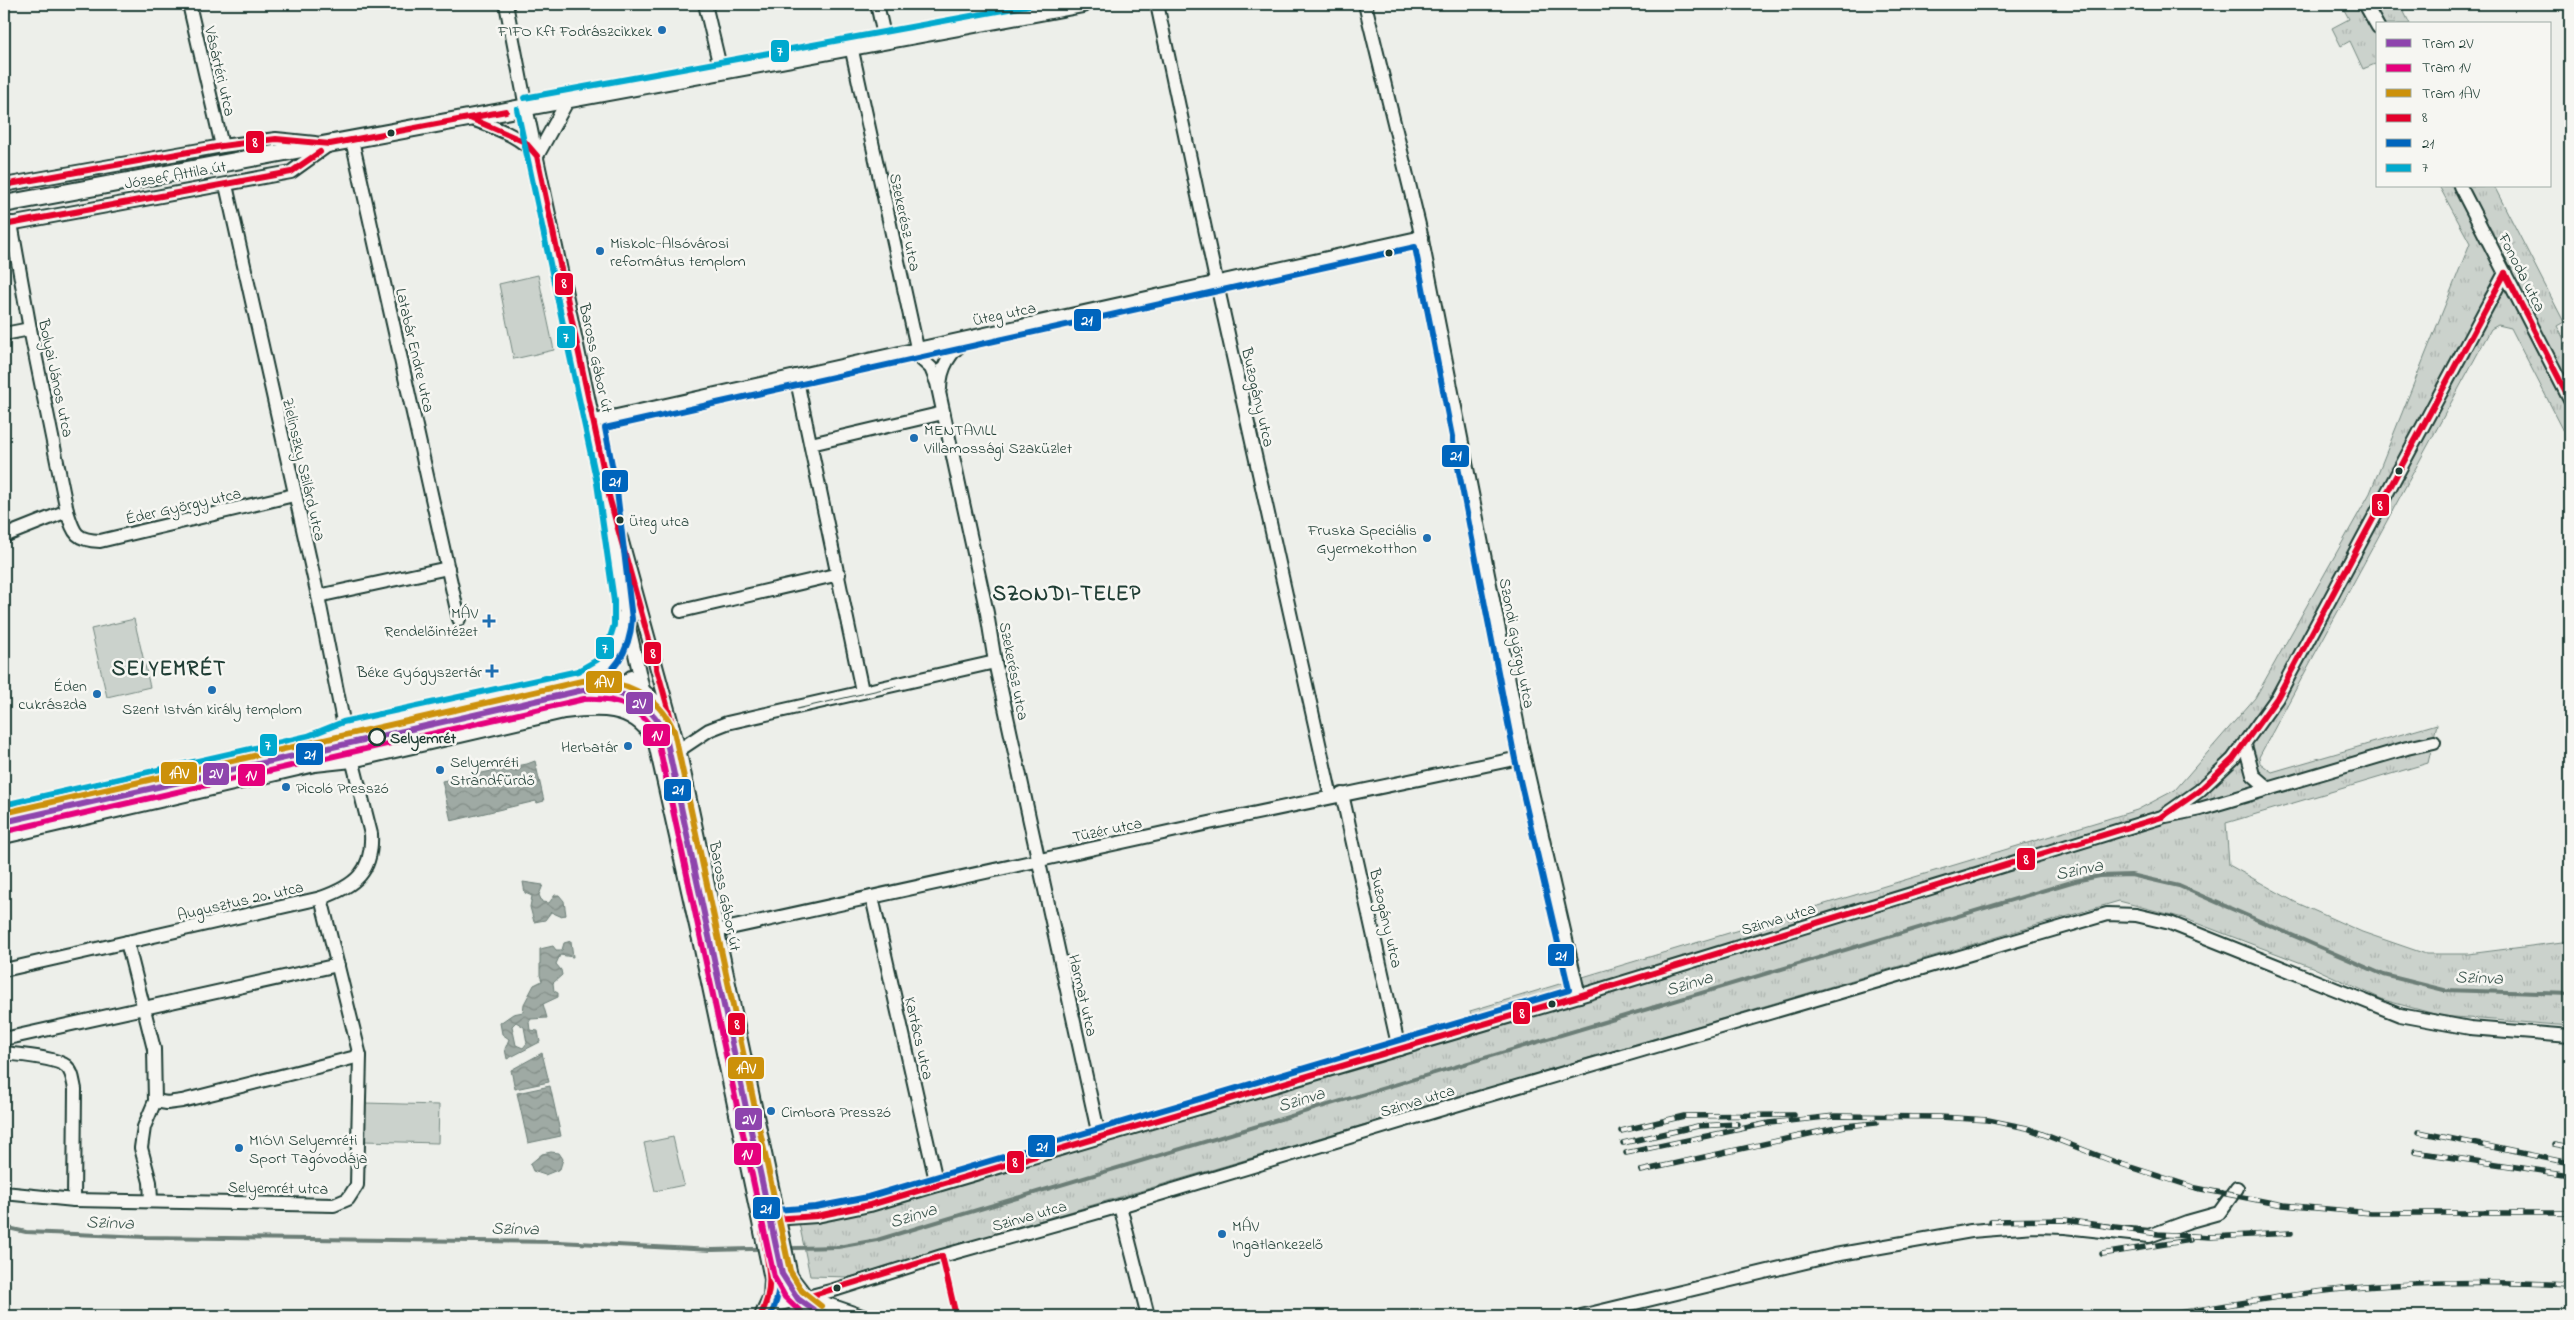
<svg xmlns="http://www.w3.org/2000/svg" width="2574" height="1320" font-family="'Indie Flower',sans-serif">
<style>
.grass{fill:url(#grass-tufts);stroke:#758880}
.green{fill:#cbd2cc;stroke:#758880}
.water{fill:url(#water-waves);stroke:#6c7e77;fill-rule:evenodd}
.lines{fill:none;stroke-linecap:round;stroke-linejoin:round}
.stream{stroke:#6c7e77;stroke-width:4}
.minor-casing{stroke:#1f3d34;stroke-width:16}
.major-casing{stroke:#1f3d34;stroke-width:20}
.minor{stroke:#f6f6f2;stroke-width:12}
.major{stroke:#f6f6f2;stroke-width:16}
.tram{stroke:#1f3d34;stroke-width:1}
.rail-casing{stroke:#1f3d34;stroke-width:5.5}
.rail{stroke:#f6f6f2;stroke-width:4;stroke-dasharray:11;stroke-linecap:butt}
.bus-1-casing{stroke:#f6f6f2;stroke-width:10}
.bus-2-casing{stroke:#f6f6f2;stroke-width:10}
.bus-3-casing{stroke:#f6f6f2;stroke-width:10}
.bus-1{stroke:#e4002b;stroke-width:6}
.bus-2{stroke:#0065bd;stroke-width:6}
.bus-3{stroke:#00a9ce;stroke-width:6}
.tram-1-casing{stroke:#f6f6f2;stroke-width:10}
.tram-2-casing{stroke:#f6f6f2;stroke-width:10}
.tram-3-casing{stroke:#f6f6f2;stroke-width:10}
.tram-1{stroke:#8e44ad;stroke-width:6}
.tram-2{stroke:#e5007d;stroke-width:6}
.tram-3{stroke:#cc910a;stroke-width:6}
.poi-dot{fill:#1f6fb2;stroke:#f6f6f2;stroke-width:2}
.bus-dot{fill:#1f3d34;stroke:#f6f6f2;stroke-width:2}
.stop-dot{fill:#f6f6f2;stroke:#1f3d34;stroke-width:2.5}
.labels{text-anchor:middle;stroke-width:5;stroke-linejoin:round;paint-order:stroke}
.bus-label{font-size:15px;fill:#1f3d34;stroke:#f6f6f2;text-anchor:start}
.poi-label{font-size:16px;fill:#1f3d34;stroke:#f6f6f2;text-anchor:start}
.street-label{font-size:16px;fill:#1f3d34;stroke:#f6f6f2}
.stop-label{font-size:16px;font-weight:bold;fill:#1f3d34;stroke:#f6f6f2;text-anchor:start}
.water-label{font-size:18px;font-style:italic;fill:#3f5850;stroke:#f6f6f2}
.district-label{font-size:21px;font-weight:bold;letter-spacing:1px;fill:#1f3d34;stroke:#f6f6f2}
.line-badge{stroke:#f6f6f2;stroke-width:2}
.badge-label{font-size:14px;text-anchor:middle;font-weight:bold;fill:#fff}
</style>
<defs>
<pattern id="grass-tufts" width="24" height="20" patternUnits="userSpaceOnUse" patternTransform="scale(1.25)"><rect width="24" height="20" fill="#cbd2cc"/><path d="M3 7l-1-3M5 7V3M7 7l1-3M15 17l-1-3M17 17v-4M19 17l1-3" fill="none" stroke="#aeb5b0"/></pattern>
<pattern id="water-waves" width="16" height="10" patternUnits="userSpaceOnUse" patternTransform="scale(1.25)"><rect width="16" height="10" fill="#9faaa4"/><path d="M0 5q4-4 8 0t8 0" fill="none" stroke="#818c86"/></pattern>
</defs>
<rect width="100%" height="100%" fill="#edefea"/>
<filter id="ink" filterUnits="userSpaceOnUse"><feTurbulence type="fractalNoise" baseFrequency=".02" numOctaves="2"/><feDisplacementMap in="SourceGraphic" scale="10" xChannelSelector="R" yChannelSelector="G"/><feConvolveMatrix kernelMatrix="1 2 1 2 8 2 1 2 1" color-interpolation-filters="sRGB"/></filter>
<g filter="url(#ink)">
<g class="grass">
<path d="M 2341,4 L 2400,4 L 2410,24 L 2378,24 L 2378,68 L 2375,64 L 2363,69 L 2350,41 L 2341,46 L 2332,28 L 2349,19 Z"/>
<path d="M 2439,186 L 2494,186 L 2564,322 L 2557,326 L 2570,351 L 2570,443 L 2511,328 L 2498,325 L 2491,329 L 2259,757 L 2260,763 L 2272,772 L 2437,724 L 2428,763 L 2226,823 L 2229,865 L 2295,902 L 2362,932 L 2426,954 L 2468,954 L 2570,941 L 2570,1026 L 2442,1016 L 2384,1000 L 2312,967 L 2183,918 L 2119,901 L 850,1277 L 810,1276 L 796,1208 L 853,1200 L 1366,1048 L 1473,1020 L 1470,1011 L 2137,810 L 2175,790 L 2255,698 L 2370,493 L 2470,243 Z"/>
</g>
<g class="green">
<path d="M 538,275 L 554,350 L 514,359 L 499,284 Z"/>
<path d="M 134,619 L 150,687 L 107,697 L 91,629 Z"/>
<path d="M 365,1103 L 439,1105 L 438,1143 L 364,1141 Z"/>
<path d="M 673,1137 L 684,1185 L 655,1191 L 644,1143 Z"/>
</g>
<g class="water">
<path d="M 535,761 L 544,801 L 537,803 L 536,801 L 451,821 L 442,781 L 527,764 Z"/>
<path d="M 523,882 L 543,885 L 539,895 L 542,902 L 549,903 L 555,895 L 559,895 L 564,901 L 566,915 L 560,916 L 551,912 L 545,920 L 534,922 L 530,907 L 532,896 L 525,893 Z"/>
<path d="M 571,941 L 573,957 L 560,955 L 556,964 L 561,970 L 562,975 L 553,983 L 554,991 L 558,993 L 558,997 L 543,1004 L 547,1018 L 531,1019 L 529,1022 L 530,1030 L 538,1031 L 540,1042 L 507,1059 L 505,1049 L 509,1039 L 502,1034 L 500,1023 L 513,1014 L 523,1012 L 524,1004 L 534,985 L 542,981 L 540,975 L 540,949 L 553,946 L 556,950 L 562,950 L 564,943 ZM 516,1022 L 524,1027 L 527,1043 L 523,1048 L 516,1045 L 512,1026 Z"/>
<path d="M 542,1053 L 549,1082 L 515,1089 L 511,1070 Z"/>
<path d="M 550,1086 L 561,1136 L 528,1143 L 517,1093 Z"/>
<path d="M 551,1152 L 559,1153 L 563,1159 L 560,1169 L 545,1175 L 533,1171 L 530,1164 L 542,1154 Z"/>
</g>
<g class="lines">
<path class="stream" d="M 4,1227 L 26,1232 L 146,1237 L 559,1242 L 712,1250 L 838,1247 L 877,1240 L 2075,881 L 2100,876 L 2131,875 L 2179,886 L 2384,975 L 2444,990 L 2570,994"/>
<g class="minor-casing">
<g id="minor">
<path d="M 189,4 L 222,146"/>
<path d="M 506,4 L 526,107 L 610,500 L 622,596 L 698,935 L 771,1279 L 770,1297 L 762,1314"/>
<path d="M 705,4 L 721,71"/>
<path d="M 877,4 L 885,40"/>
<path d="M 1157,4 L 1216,280 L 1331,797"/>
<path d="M 1365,4 L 1419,225 L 1524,757 L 1579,996"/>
<path d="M 2365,4 L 2378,27"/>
<path d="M 851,46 L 919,357 L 931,368 L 937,383 L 987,613 L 995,662 L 1099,1136"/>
<path d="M 470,118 C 494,128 518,134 535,154"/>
<path d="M 352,140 L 459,619"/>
<path d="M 537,156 L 569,98"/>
<path d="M 4,185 L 222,146 L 276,139 L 315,143"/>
<path d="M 2460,186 L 2570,400"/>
<path d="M 11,223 L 30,329 L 67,511 C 74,533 75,540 100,541 L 294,495"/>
<path d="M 4,225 L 291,172 L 330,144"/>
<path d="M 4,334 L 30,329"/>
<path d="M 796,376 L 862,691"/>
<path d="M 940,389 C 940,368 950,350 969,340"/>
<path d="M 594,421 L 1422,237"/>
<path d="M 811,444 L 943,413"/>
<path d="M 4,536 L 67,511"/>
<path d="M 621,538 L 680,753 L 791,1276 L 807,1297"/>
<path d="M 318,596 L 448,568"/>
<path d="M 681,611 L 839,574"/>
<path d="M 586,677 C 610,666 623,644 623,617"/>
<path d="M 585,704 L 616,692 L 631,677"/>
<path d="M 2245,745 L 2253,775 L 2269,789"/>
<path d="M 679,750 L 709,730 L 727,723 L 995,662"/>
<path d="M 1342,794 L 1399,1049"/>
<path d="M 4,814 L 311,744 L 345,731 L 583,679 C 619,676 647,684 667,716"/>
<path d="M 2166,816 L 2200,809 L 2407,748 L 2434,742"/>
<path d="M 4,837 L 315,765 L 352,761 L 564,712 C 598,708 632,705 652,738"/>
<path d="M 872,897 L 937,1185"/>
<path d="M 698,935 L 1209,823 L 1524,757"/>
<path d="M 127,942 L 154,1049 L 155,1101 L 144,1127 L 141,1148 L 150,1182 L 151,1200"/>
<path d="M 4,970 L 321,898 C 355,886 373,872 371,834 L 345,731 L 318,596 L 226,185"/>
<path d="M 4,1039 L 338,965"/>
<path d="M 4,1053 C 19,1055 55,1057 66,1066 C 73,1072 73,1081 75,1089 L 74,1200"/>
<path d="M 155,1101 L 167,1103 L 182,1101 L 360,1056"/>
<path d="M 4,1193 L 74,1200 L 334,1205 L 348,1199 L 357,1185 L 360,1056 L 321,898"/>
<path d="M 1120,1206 L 1148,1316"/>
<path d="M 759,1220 L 817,1216 L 870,1205 L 1579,996 L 2162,817 L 2199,791 L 2233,759 L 2277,698 L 2505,273"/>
<path d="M 807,1297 L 862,1316"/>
<path d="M 763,1312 L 777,1305 L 834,1290 L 942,1256 L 1120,1206 L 1482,1097 L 2107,914 L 2136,915 L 2170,923 L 2400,1015 L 2470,1028 L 2570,1036"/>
<path d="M 1581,1316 L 1835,1255 L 1971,1231 L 2034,1226 L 2065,1227 L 2149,1236 L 2187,1222 L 2219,1213 L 2237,1188"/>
</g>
</g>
<g class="major-casing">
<path id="major" d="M 4,204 L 1083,4"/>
</g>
<use href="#minor" class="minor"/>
<use href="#major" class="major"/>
<path class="tram" d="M 797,709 L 896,686"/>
<g class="rail-casing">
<g id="rail">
<path d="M 1621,1131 L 1684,1116 L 1794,1115"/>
<path d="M 2419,1132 L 2570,1163"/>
<path d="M 1623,1143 L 1698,1126 L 1737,1124"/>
<path d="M 2554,1144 L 2570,1147"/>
<path d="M 2415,1152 L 2570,1175"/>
<path d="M 1626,1153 L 1769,1123 L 1835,1116 L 1940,1117 L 1988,1120 L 2027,1128 L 2115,1162 L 2196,1188 L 2283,1205 L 2371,1213 L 2570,1213"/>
<path d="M 1641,1171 L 1845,1126 L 1876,1123"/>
<path d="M 1991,1221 L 2065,1220 L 2158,1234 L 2210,1237 L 2291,1233"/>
<path d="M 2102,1254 L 2190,1240"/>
<path d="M 2161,1316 C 2239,1303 2317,1289 2395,1285 C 2454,1281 2512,1282 2570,1285"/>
</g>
</g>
<use href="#rail" class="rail"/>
<g class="bus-1-casing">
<g id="bus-1">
<path d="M 470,118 L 525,142 L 537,156 L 610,500 L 674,730 L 694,818 L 777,1219 L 791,1276 L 807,1297"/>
<path d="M 4,185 L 222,146 L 276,139 L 330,144 L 506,111"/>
<path d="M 4,225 L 291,172 L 320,152"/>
<path d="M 2505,273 L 2570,400"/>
<path d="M 759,1220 L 817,1216 L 870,1205 L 1579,996 L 2162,817 L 2199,791 L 2233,759 L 2277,698 L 2505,273"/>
<path d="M 942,1256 L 956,1316"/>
<path d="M 807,1297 L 942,1256"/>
<path d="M 760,1316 C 776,1289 768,1261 762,1232"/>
</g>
</g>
<g class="bus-2-casing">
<g id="bus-2">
<path d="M 567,692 C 616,684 637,685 665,729 L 769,1221 L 783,1279 L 800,1302"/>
<path d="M 6,823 L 313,753 L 348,739 L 583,688 C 614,677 630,651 632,619 L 617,491 L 605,428 L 1415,247 L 1515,759 L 1569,990 L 868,1197 L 816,1207 L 776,1210"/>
<path d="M 770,1316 C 786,1289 776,1259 771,1230"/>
</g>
</g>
<g class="bus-3-casing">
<g id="bus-3">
<path d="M 524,98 L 1036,4"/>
<path d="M 4,805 L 308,736 L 343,722 L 578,671 L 597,660 L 608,644 L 614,625 L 614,601 L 597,483 L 517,109"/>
</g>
</g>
<use href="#bus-1" class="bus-1"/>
<use href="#bus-2" class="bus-2"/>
<use href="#bus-3" class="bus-3"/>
<g class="tram-1-casing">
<path id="tram-1" d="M 4,822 L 583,690 C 618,688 649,700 665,733 L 782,1274 L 798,1299 L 822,1316"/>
</g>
<g class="tram-2-casing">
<path id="tram-2" d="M 6,831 L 584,699 C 615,697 643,707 657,736 L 774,1277 L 785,1297 L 805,1316"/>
</g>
<g class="tram-3-casing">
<path id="tram-3" d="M 4,813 L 582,681 C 621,679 658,693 674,731 L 790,1271 L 802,1291 L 821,1306"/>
</g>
<use href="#tram-1" class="tram-1"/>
<use href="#tram-2" class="tram-2"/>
<use href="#tram-3" class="tram-3"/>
</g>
</g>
<g class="poi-dot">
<circle cx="662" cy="30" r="5"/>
<circle cx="600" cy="251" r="5"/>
<circle cx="914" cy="438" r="5"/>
<circle cx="1427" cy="538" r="5"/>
<path d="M486.5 613.5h5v5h5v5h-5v5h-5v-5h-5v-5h5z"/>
<path d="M489.5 663.5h5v5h5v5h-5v5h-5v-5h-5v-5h5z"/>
<circle cx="212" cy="690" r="5"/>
<circle cx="97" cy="694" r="5"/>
<circle cx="628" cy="746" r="5"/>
<circle cx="440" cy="770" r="5"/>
<circle cx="286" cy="787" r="5"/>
<circle cx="771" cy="1111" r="5"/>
<circle cx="239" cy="1148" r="5"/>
<circle cx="1222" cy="1234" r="5"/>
</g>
<g class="bus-dot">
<circle cx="391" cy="133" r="4.5"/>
<circle cx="1389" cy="253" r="4.5"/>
<circle cx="2399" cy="471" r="4.5"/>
<circle cx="620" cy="520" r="4.5"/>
<circle cx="1552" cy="1004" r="4.5"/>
<circle cx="837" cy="1288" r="4.5"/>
</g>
<circle class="stop-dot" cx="377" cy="737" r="8"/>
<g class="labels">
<g class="bus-label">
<text x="629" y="526">Üteg utca</text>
</g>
<g class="poi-label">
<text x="652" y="36" text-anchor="end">FIFO Kft Fodrászcikkek</text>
<text x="610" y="248">Miskolc-Alsóvárosi<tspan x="610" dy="18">református templom</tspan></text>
<text x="924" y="435">MENTAVILL<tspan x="924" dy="18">Villamossági Szaküzlet</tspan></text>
<text x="1417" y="535" text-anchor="end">Fruska Speciális<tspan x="1417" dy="18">Gyermekotthon</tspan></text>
<text x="478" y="618" text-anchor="end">MÁV<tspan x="478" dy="18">Rendelőintézet</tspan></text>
<text x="482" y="677" text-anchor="end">Béke Gyógyszertár</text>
<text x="87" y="691" text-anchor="end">Éden<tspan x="87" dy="18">cukrászda</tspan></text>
<text x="212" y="714" text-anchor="middle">Szent István király templom</text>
<text x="618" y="752" text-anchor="end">Herbatár</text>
<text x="450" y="767">Selyemréti<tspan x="450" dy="18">Strandfürdő</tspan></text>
<text x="296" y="793">Picoló Presszó</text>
<text x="781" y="1117">Cimbora Presszó</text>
<text x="249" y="1145">MIÓVI Selyemréti<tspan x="249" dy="18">Sport Tagóvodája</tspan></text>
<text x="1232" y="1231">MÁV<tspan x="1232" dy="18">Ingatlankezelő</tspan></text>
</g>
<g class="street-label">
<text transform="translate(221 71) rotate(77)" y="6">Vásártéri utca</text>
<text transform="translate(175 174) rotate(-10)" y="6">József Attila út</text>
<text transform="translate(906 222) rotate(78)" y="6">Szekerész utca</text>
<text transform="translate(2523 272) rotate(63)" y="6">Fonoda utca</text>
<text transform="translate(1004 313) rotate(-12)" y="6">Üteg utca</text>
<text transform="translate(416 350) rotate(77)" y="6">Latabár Endre utca</text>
<text transform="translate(597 358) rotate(78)" y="6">Baross Gábor út</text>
<text transform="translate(57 378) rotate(78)" y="6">Bolyai János utca</text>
<text transform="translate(1259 397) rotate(77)" y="6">Buzogány utca</text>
<text transform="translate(305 469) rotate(77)" y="6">Zielinszky Szilárd utca</text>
<text transform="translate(183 505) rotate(-13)" y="6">Éder György utca</text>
<text transform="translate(1518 643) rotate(79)" y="6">Szondi György utca</text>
<text transform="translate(1015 671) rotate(79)" y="6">Szekerész utca</text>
<text transform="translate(1107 829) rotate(-12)" y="6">Tüzér utca</text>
<text transform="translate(726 896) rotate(79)" y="6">Baross Gábor út</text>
<text transform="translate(240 900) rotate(-13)" y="6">Augusztus 20. utca</text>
<text transform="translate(1387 918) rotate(77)" y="6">Buzogány utca</text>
<text transform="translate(1778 918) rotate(-17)" y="6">Szinva utca</text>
<text transform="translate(1084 995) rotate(77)" y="6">Harmat utca</text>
<text transform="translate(920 1038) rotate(77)" y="6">Kartács utca</text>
<text transform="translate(1417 1100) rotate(-17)" y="6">Szinva utca</text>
<text transform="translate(278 1187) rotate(1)" y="6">Selyemrét utca</text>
<text transform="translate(1029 1215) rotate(-16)" y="6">Szinva utca</text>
</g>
<g class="stop-label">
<text x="390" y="743">Selyemrét</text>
</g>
<g class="water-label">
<text transform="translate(2079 869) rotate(-12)" y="6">Szinva</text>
<text transform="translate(2479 977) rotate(2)" y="6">Szinva</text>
<text transform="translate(1689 983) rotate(-17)" y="6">Szinva</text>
<text transform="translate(1301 1099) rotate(-17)" y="6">Szinva</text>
<text transform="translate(913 1215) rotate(-17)" y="6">Szinva</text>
<text transform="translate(110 1222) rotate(2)" y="6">Szinva</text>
<text transform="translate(515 1228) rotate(1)" y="6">Szinva</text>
</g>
<g class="district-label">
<text x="1067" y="600">SZONDI-TELEP</text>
<text x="169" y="675">SELYEMRÉT</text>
</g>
</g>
<g class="line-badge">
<rect x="770" y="39" width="20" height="24" rx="5" fill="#00a9ce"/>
<rect x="245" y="130" width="20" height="24" rx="5" fill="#e4002b"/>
<rect x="554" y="272" width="20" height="24" rx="5" fill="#e4002b"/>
<rect x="1073" y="308" width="29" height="24" rx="5" fill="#0065bd"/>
<rect x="556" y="325" width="20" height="24" rx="5" fill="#00a9ce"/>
<rect x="1441" y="444" width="29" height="24" rx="5" fill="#0065bd"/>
<rect x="601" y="469" width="28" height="24" rx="5" fill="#0065bd"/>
<rect x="2371" y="493" width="19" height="24" rx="5" fill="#e4002b"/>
<rect x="595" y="636" width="20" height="24" rx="5" fill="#00a9ce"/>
<rect x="643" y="641" width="19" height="24" rx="5" fill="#e4002b"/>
<rect x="585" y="670" width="38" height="24" rx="5" fill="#cc910a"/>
<rect x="625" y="691" width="29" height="24" rx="5" fill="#8e44ad"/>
<rect x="642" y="723" width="29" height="24" rx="5" fill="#e5007d"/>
<rect x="259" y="733" width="19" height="24" rx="5" fill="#00a9ce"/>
<rect x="295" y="742" width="29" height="24" rx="5" fill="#0065bd"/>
<rect x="160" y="761" width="38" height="24" rx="5" fill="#cc910a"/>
<rect x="202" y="762" width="28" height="24" rx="5" fill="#8e44ad"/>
<rect x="237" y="763" width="29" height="24" rx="5" fill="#e5007d"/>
<rect x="663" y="778" width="29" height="24" rx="5" fill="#0065bd"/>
<rect x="2016" y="847" width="20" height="24" rx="5" fill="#e4002b"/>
<rect x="1547" y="943" width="28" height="24" rx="5" fill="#0065bd"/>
<rect x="1512" y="1001" width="19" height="24" rx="5" fill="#e4002b"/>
<rect x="727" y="1012" width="19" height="24" rx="5" fill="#e4002b"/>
<rect x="727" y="1056" width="38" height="24" rx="5" fill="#cc910a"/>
<rect x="734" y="1107" width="29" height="24" rx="5" fill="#8e44ad"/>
<rect x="1027" y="1134" width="29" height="24" rx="5" fill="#0065bd"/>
<rect x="733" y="1142" width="29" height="24" rx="5" fill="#e5007d"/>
<rect x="1006" y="1150" width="19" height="24" rx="5" fill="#e4002b"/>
<rect x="752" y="1196" width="29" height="24" rx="5" fill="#0065bd"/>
</g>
<g class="badge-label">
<text x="780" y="56">7</text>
<text x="255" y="147">8</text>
<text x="564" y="288">8</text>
<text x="1087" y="325">21</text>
<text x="566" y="342">7</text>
<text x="1456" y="460">21</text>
<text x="615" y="486">21</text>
<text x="2380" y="510">8</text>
<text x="605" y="653">7</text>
<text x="653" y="658">8</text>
<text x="604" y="687">1AV</text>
<text x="639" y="708">2V</text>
<text x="657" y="740">1V</text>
<text x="268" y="750">7</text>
<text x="310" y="759">21</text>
<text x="179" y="778">1AV</text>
<text x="216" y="778">2V</text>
<text x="251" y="780">1V</text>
<text x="678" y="794">21</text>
<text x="2026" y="864">8</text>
<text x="1561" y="960">21</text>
<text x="1522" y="1018">8</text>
<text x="737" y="1029">8</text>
<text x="746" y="1073">1AV</text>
<text x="749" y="1124">2V</text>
<text x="1042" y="1151">21</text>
<text x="747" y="1159">1V</text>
<text x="1015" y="1167">8</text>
<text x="766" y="1213">21</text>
</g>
<rect width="2574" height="1320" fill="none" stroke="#f6f6f2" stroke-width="20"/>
<rect x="10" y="10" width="2554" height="1300" fill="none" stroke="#1f3d34" stroke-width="2" filter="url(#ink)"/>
<rect x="2376" y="22" width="175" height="165" fill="#f6f6f2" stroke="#a0aca6"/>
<rect x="2386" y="39" width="25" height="8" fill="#8e44ad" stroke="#a0aca6"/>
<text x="2422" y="48" font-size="15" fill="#1f3d34">Tram 2V</text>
<rect x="2386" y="64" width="25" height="8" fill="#e5007d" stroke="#a0aca6"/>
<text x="2422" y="72" font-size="15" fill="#1f3d34">Tram 1V</text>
<rect x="2386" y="89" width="25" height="8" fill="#cc910a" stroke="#a0aca6"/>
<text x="2422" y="98" font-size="15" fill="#1f3d34">Tram 1AV</text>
<rect x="2386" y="114" width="25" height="8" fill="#e4002b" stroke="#a0aca6"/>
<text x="2422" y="122" font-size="15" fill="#1f3d34">8</text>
<rect x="2386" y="139" width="25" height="8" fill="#0065bd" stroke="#a0aca6"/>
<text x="2422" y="148" font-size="15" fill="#1f3d34">21</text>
<rect x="2386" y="164" width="25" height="8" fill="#00a9ce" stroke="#a0aca6"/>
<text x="2422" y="172" font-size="15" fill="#1f3d34">7</text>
</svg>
